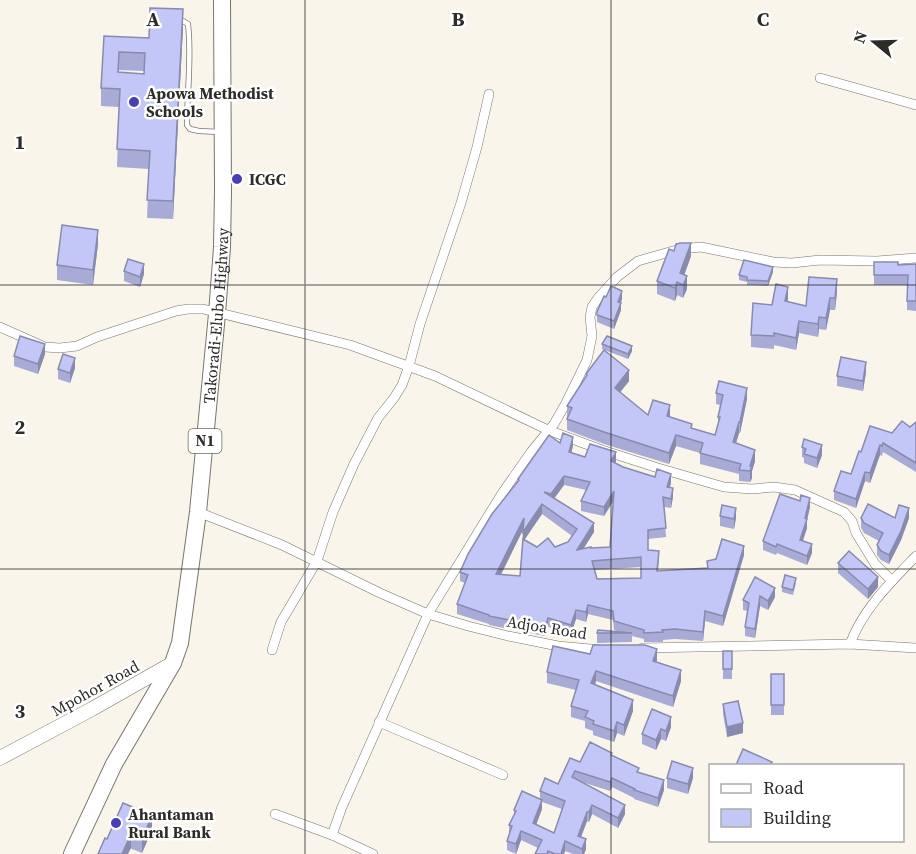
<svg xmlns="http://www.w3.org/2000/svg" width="916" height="854" font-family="'Source Serif 4',serif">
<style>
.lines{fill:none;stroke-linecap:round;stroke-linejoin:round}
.lane-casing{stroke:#78756b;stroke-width:6}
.street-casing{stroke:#78756b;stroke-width:10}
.secondary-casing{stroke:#78756b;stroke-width:15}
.highway-casing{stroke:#78756b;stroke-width:18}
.lane{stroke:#fff;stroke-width:4.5}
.street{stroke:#fff;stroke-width:9}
.secondary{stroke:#fff;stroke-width:14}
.highway{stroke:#fff;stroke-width:16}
.wall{fill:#a7abd5;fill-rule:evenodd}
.shaded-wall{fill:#888bae}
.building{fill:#c2c7f8;stroke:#888bae;stroke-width:1.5;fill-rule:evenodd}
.grid{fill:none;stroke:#2d2c28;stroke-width:1.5;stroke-opacity:0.55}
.poi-dot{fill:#483eb5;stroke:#fff;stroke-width:2}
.labels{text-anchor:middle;stroke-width:5;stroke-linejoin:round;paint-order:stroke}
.shield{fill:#fff;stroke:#6c6b68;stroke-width:1.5}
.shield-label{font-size:15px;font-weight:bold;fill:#2d2c28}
.poi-label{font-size:16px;font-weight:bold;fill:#2d2c28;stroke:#fff;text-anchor:start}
.street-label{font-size:16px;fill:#2d2c28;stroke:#fff}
.grid-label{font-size:20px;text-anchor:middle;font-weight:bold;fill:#2d2c28;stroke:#fff;stroke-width:5;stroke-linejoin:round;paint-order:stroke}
</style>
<rect width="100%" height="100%" fill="#f9f5ea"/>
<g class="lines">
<g class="lane-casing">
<path id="lane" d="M 178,18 L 188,24 C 192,57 187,91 187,125 L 190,129 L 199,131 L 220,132"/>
</g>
<g class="street-casing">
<g id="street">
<path d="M 820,78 L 916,105"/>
<path d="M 0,327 L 45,347 L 60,348 L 77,346 L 97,337 L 176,311 L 188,309 L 203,309 L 350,345 L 435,376 L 548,430 L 602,450 L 658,468 L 724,487 L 752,489 L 774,487 L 795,490 L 844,512 L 852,521 L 856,533 L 875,564 L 892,581"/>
<path d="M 198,512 L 282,545 L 380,593 L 428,614 L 468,626 L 508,636 L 558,646 L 601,650"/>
<path d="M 850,644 C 863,609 890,583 916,556"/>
<path d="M 642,648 L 850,644 L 916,648"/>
<path d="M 272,650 L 281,622 L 317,561 L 333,512 L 354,464 L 378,418 L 394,398 L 402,385 L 409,366 L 420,324 L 461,203 L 477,147 L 489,94"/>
<path d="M 379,722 L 503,775"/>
<path d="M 275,814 L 332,835 L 373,854"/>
<path d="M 332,835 L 342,807 L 428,614 L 501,495 L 531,452 L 554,424 L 566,403 L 587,360 L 592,336 L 590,317 L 592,307 L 598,298 L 617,277 L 638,261 L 680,249 L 701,247 L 773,262 L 792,263 L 820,260 L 877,261 L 916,258"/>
</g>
</g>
<g class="secondary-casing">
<path id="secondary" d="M 0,758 L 92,709 L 173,663"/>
</g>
<g class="highway-casing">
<g id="highway">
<path id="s1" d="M 72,854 L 114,764 L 173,663 L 180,643 L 198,512 L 217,314 L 222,247 L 223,191 L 222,0"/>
</g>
</g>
<use href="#lane" class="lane"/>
<use href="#street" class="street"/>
<use href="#secondary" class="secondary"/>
<use href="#highway" class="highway"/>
</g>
<g class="wall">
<path d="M 183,27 L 173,219 L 147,218 L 149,169 L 117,167 L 119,107 L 101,106 L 101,88 L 104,36 L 149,38 ZM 119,70 L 144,71 L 144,74 L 119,72 Z"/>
<path d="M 98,244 L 93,285 L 57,280 L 57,265 Z"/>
<path d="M 691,256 L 684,275 L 687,289 L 683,298 L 677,295 L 675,301 L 657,294 L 657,281 Z"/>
<path d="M 874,262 L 898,265 L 916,264 L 916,311 L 907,310 L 907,285 L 874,285 Z"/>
<path d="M 124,271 L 144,274 L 140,287 L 124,281 Z"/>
<path d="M 773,272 L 768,286 L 747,285 L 747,282 L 739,280 L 739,275 Z"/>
<path d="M 837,292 L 835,310 L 830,310 L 826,330 L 819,329 L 818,337 L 799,333 L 796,350 L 774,345 L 774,349 L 751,347 L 751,335 L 772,305 L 788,299 L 787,302 L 806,306 Z"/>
<path d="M 622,299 L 621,303 L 621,310 L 614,329 L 597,322 L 597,312 Z"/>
<path d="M 602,344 L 632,351 L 628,359 L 602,349 Z"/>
<path d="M 45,354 L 38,374 L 14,366 L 14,356 Z"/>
<path d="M 75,368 L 70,383 L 58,379 L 58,369 Z"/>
<path d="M 866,372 L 863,391 L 837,386 L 837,376 Z"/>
<path d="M 586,374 L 629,381 L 620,392 L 648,415 L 670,417 L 692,429 L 715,435 L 718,424 L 718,417 L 720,405 L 716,404 L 716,393 L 747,399 L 740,433 L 739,433 L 736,443 L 755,461 L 752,471 L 752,478 L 750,482 L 739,481 L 739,474 L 700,464 L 700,453 L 676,446 L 669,464 L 604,444 L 567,430 L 567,406 L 586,377 Z"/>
<path d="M 916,422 L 916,472 L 883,452 L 882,456 L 880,455 L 870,483 L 865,481 L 856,508 L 834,500 L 834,491 L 851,474 L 861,452 L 892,433 L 910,427 Z"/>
<path d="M 560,443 L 573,446 L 571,453 L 585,457 L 616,462 L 615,463 L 623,467 L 671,483 L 670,487 L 673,497 L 671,508 L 664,507 L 666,537 L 648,539 L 648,550 L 659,560 L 658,571 L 707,568 L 707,561 L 744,555 L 723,626 L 705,621 L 703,641 L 675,639 L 663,640 L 663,642 L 644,642 L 644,639 L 632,636 L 632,642 L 597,643 L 597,633 L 619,632 L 614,630 L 613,620 L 588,614 L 586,622 L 576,619 L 571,634 L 548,627 L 545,636 L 489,625 L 489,624 L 457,614 L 457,604 L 465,583 L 460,581 L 460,572 L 518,481 L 518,479 ZM 564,485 L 586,490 L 581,501 L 581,511 L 604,516 L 613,501 L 610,547 L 583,549 L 594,532 L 554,498 ZM 542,514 L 572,536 L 568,542 L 555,547 L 537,547 L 524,540 ZM 523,529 L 520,576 L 501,575 ZM 641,567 L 641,578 L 597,579 L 595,570 Z"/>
<path d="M 802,447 L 822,455 L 817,468 L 804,463 L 804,458 L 802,457 Z"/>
<path d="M 800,501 L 810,507 L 807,519 L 807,528 L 803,541 L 812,553 L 807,565 L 777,553 L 776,555 L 763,550 L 763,541 Z"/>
<path d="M 720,516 L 736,518 L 734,529 L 720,526 Z"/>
<path d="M 861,518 L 909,518 L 901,540 L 889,564 L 881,560 L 877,555 L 877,545 L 879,541 L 864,533 L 861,528 Z"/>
<path d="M 838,563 L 878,587 L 868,599 L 838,573 Z"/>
<path d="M 755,577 L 775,597 L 768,610 L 760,606 L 755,638 L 745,636 L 745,627 L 747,611 L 743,610 L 743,600 Z"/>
<path d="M 796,583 L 793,595 L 782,592 L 782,587 Z"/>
<rect x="723" y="651" width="9" height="28"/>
<path d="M 590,654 L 657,660 L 656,662 L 681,681 L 673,707 L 596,681 L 595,685 L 633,711 L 624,736 L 617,733 L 614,742 L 593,735 L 593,731 L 585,728 L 585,721 L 571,717 L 571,706 L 576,690 L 547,683 L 547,672 Z"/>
<rect x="771" y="674" width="13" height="41"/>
<path d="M 723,704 L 743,733 L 727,737 L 723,714 Z"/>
<path d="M 671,727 L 666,741 L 661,739 L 656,750 L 642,744 L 642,734 Z"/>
<path d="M 612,756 L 639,772 L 664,790 L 658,807 L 634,799 L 634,798 L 612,787 L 610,791 L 585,783 L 625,814 L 618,828 L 592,814 L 589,822 L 587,821 L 581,837 L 586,849 L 584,854 L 573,854 L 565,851 L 564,854 L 535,854 L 538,848 L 521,840 L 516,854 L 507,850 L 507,841 L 509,834 L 509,825 L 514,814 L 514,810 L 540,799 L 540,791 L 558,784 L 580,762 ZM 542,802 L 562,809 L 554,833 L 536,825 L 542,809 Z"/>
<path d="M 667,778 L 693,778 L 688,794 L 667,788 Z"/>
<path d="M 152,815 L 152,830 L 142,853 L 107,839 Z"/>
</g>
<g class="shaded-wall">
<path d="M 183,9 L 183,27 L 173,219 L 173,201 Z"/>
<path d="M 98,230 L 98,244 L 93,285 L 93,270 Z"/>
<path d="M 691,243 L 691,256 L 681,284 L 680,273 Z"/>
<path d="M 144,264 L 144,274 L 140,287 L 140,277 Z"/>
<path d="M 773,267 L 773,272 L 768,286 L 768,281 Z"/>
<path d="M 687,276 L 687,289 L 683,298 L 683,285 Z"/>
<path d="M 837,279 L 837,292 L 835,310 L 835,298 Z"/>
<path d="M 677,282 L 677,295 L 675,301 L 675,288 Z"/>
<path d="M 788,287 L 788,299 L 785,314 L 785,301 Z"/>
<path d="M 622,291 L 622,299 L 618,309 L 618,302 Z"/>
<path d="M 830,298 L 830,310 L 826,330 L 826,318 Z"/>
<path d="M 621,303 L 621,310 L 614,329 L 614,321 Z"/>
<path d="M 819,317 L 819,329 L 818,337 L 818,324 Z"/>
<path d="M 799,321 L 799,333 L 796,350 L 796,338 Z"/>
<path d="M 45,344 L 45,354 L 38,374 L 38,364 Z"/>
<path d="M 632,346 L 632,351 L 628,359 L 628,354 Z"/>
<path d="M 75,358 L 75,368 L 70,383 L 70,373 Z"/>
<path d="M 866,362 L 866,372 L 863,391 L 863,381 Z"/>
<path d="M 629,370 L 629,381 L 615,399 L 615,388 Z"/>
<path d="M 747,388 L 747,399 L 740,433 L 740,422 Z"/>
<path d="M 670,405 L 670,417 L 667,428 L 667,416 Z"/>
<path d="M 739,422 L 739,433 L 733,453 L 733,442 Z"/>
<path d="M 676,435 L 676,446 L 669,464 L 669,453 Z"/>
<path d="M 573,437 L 573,446 L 569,462 L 569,452 Z"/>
<path d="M 822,445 L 822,455 L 817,468 L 817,458 Z"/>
<path d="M 880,445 L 880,455 L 870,483 L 870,473 Z"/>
<path d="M 755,450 L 755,461 L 752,471 L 752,478 L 750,482 L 750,466 Z"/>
<path d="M 616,452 L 616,462 L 611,470 L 611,461 Z"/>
<path d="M 865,472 L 865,481 L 856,508 L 856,499 Z"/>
<path d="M 671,474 L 671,483 L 667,496 L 667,487 Z"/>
<path d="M 564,476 L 564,485 L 551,503 L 551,494 Z"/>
<path d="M 673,488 L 673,497 L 671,508 L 671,499 Z"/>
<path d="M 614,491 L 614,500 L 604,516 L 604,507 Z"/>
<path d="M 810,498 L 810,507 L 806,525 L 807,519 L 807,528 L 800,548 L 800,540 Z"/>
<path d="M 542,504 L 542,514 L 523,542 L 523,532 Z"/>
<path d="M 736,508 L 736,518 L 734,529 L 734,519 Z"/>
<path d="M 909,508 L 909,518 L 901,540 L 889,564 L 889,555 Z"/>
<path d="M 524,518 L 524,528 L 496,584 L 496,574 Z"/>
<path d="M 594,523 L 594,532 L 577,559 L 577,550 Z"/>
<path d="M 812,544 L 812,553 L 807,565 L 807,556 Z"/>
<path d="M 744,546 L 744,555 L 723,626 L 723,616 Z"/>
<path d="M 878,577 L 878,587 L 868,599 L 868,589 Z"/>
<path d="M 775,588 L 775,597 L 768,610 L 768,601 Z"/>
<path d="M 760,596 L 760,606 L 755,638 L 755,629 Z"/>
<path d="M 588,605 L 588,614 L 586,622 L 586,612 Z"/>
<path d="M 576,610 L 576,619 L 571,634 L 571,625 Z"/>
<path d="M 705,611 L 705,621 L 703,641 L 703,632 Z"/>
<path d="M 548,618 L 548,627 L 545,636 L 545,627 Z"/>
<path d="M 657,649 L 657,660 L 653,672 L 653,661 Z"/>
<path d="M 681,670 L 681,681 L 673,707 L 673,696 Z"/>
<path d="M 596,671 L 596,681 L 591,694 L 591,683 Z"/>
<path d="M 633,700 L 633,711 L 624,736 L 624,725 Z"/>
<path d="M 671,717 L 671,727 L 666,741 L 666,731 Z"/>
<path d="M 617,722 L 617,733 L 614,742 L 614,731 Z"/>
<path d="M 743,723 L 743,733 L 727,737 L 727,727 Z"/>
<path d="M 661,729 L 661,739 L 656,750 L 656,740 Z"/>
<path d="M 693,768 L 693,778 L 688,794 L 688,784 Z"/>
<path d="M 612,778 L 612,787 L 610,791 L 610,782 Z"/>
<path d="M 664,780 L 664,790 L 658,807 L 658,798 Z"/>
<path d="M 542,800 L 542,809 L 533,833 L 533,823 Z"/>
<path d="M 592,805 L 592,814 L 589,822 L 589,812 Z"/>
<path d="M 625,805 L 625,814 L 618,828 L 618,818 Z"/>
<path d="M 587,812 L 587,821 L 578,845 L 578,836 Z"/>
<path d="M 152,815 L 152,830 L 142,853 L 142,839 Z"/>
<path d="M 521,831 L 521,840 L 516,854 L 516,844 Z"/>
<path d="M 131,834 L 131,848 L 128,854 L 122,854 Z"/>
<path d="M 586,839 L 586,849 L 584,854 L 582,854 L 582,849 Z"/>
<path d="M 565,841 L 565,851 L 564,854 L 561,854 Z"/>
</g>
<g class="building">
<path d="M 150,8 L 183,9 L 173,201 L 147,200 L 150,151 L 117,149 L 120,89 L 101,88 L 104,36 L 149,38 ZM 119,52 L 145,53 L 144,74 L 118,72 Z"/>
<path d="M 62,225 L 98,230 L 93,270 L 57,265 Z"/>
<path d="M 681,243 L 691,243 L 680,273 L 687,276 L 683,285 L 677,282 L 675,288 L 657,281 L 669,249 L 674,251 L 676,244 Z"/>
<path d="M 128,259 L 144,264 L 140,277 L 124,271 Z"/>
<path d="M 744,260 L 773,267 L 768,281 L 747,280 L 747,277 L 739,275 Z"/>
<path d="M 874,262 L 898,262 L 898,265 L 916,264 L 916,301 L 907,301 L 908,275 L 874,275 Z"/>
<path d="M 809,277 L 837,279 L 835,298 L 830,298 L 826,318 L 819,317 L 818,324 L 799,321 L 796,338 L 774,333 L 774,336 L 751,335 L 753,303 L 772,305 L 776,284 L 788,287 L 785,301 L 806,306 Z"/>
<path d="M 611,286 L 622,291 L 618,302 L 621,303 L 614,321 L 597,315 L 597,312 L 604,296 L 606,297 Z"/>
<path d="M 20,336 L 45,344 L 38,364 L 14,356 Z"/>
<path d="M 607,336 L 632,346 L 628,354 L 602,344 Z"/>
<path d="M 604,350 L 629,370 L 615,388 L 648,415 L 653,400 L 670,405 L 667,416 L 692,424 L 691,428 L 715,435 L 720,417 L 718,417 L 723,395 L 716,393 L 719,381 L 747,388 L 740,422 L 739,422 L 733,442 L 755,450 L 750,466 L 752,466 L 750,471 L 739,470 L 741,464 L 700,453 L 703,443 L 676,435 L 669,453 L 604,432 L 567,419 L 572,408 L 567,406 L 587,375 L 586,374 Z"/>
<path d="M 63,354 L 75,358 L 70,373 L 58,369 Z"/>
<path d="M 841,357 L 866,362 L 863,381 L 837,376 Z"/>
<path d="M 902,421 L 910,427 L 916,422 L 916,463 L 883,443 L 882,446 L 880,445 L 870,473 L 865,472 L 856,499 L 834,491 L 841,471 L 851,474 L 859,451 L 861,452 L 870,426 L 892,433 Z"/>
<path d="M 563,433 L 573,437 L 569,452 L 585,457 L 590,444 L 616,452 L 611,461 L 623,467 L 655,477 L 657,469 L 671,474 L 667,487 L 673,488 L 671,499 L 663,497 L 666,528 L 648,530 L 648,550 L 659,551 L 657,571 L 708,568 L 707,561 L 716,559 L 722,539 L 744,546 L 723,616 L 705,611 L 703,632 L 675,629 L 662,630 L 663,632 L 644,633 L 644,630 L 614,621 L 613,611 L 588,605 L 586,612 L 576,610 L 571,625 L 548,618 L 545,627 L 489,616 L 489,615 L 457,604 L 468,575 L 460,572 L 468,554 L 492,514 L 519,480 L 518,479 L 549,435 L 560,443 ZM 564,476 L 590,482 L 581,501 L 604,507 L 614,491 L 610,547 L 591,548 L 591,547 L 577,550 L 594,523 L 544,492 L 551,494 ZM 542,504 L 577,529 L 568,542 L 555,547 L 548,538 L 537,547 L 523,539 L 520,576 L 496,574 L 524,518 L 523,532 ZM 641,557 L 641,578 L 597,579 L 592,561 Z"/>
<path d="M 804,439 L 822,445 L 817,458 L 804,454 L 806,449 L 802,447 Z"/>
<path d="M 780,494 L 800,501 L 801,495 L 810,498 L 805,518 L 807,519 L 800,540 L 812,544 L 807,556 L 777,544 L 776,547 L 763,541 Z"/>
<path d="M 868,504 L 895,518 L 899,505 L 909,508 L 901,531 L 889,555 L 881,551 L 877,545 L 883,533 L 864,523 L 861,518 Z"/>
<path d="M 722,505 L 736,508 L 734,519 L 720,516 Z"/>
<path d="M 849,551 L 878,577 L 868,589 L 838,563 Z"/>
<path d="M 785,575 L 796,578 L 793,590 L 782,587 Z"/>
<path d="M 755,577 L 775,588 L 768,601 L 760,596 L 755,629 L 745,627 L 749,603 L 743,600 Z"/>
<path d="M 598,630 L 632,633 L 597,633 Z"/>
<path d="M 593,645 L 645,645 L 657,649 L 653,661 L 681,670 L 673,696 L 596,671 L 591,683 L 633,700 L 624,725 L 617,722 L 614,731 L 593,724 L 594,721 L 585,717 L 588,711 L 571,706 L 579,680 L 547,672 L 553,646 L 590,654 Z"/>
<rect x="723" y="651" width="9" height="18"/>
<rect x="771" y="674" width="13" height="31"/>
<path d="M 738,701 L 743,723 L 727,727 L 723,704 Z"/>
<path d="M 652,709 L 671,717 L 666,731 L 661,729 L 656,740 L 642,734 Z"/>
<path d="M 590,742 L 612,753 L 611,755 L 639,768 L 637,772 L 664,780 L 658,798 L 634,790 L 635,789 L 612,778 L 610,782 L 575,771 L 572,777 L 625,805 L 618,818 L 592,805 L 589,812 L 587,812 L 578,836 L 586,839 L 582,849 L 565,841 L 561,854 L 555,854 L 548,851 L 547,854 L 535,854 L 542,840 L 521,831 L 516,844 L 507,841 L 512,826 L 509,825 L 516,811 L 514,810 L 522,791 L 542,800 L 533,823 L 554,833 L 565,801 L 540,791 L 545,778 L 558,784 L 570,758 L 580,762 Z"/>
<path d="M 743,749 L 772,762 L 770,765 L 736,765 Z"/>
<path d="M 672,761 L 693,768 L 688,784 L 667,778 Z"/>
<path d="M 123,803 L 152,815 L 142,839 L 131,834 L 122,854 L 98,854 L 105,838 L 107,839 Z"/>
</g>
<path class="grid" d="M 305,0 L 305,854M 611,0 L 611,854M 0,285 L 916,285M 0,569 L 916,569"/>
<g class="poi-dot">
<circle cx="134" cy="102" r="6"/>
<circle cx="237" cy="179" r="6"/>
<circle cx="116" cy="823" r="6"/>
</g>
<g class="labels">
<rect class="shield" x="188.5" y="429" width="33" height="24" rx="4.5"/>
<g class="shield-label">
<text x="205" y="446">N1</text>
</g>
<g class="poi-label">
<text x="146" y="99">Apowa Methodist<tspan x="146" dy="18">Schools</tspan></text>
<text x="249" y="185">ICGC</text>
<text x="128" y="820">Ahantaman<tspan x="128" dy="18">Rural Bank</tspan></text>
</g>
<g class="street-label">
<text dy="6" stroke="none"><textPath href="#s1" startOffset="567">Takoradi-Elubo Highway</textPath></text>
<text transform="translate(547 627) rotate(9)" y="6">Adjoa Road</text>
<text transform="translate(95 688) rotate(-29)" y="6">Mpohor Road</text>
</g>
</g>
<g class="grid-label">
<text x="153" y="26">A</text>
<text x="458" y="26">B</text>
<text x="763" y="26">C</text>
<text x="20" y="149">1</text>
<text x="20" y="434">2</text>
<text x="20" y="718">3</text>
</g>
<rect x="709" y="764" width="195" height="78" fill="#ffffff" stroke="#ababa9" stroke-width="1.5"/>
<rect x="721" y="784" width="30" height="9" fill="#ffffff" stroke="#ababa9" stroke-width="1.5"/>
<text x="763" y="794" font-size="18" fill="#2d2c28">Road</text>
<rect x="721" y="809" width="30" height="18" fill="#c2c7f8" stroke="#ababa9" stroke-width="1.5"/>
<text x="763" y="824" font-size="18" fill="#2d2c28">Building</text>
<g transform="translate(874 42) rotate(289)" stroke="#ffffff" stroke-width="4.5" paint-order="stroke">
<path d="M0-4.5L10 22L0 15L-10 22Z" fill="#2d2c28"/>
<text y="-9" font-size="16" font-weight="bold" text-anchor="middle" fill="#2d2c28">N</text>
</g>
</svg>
